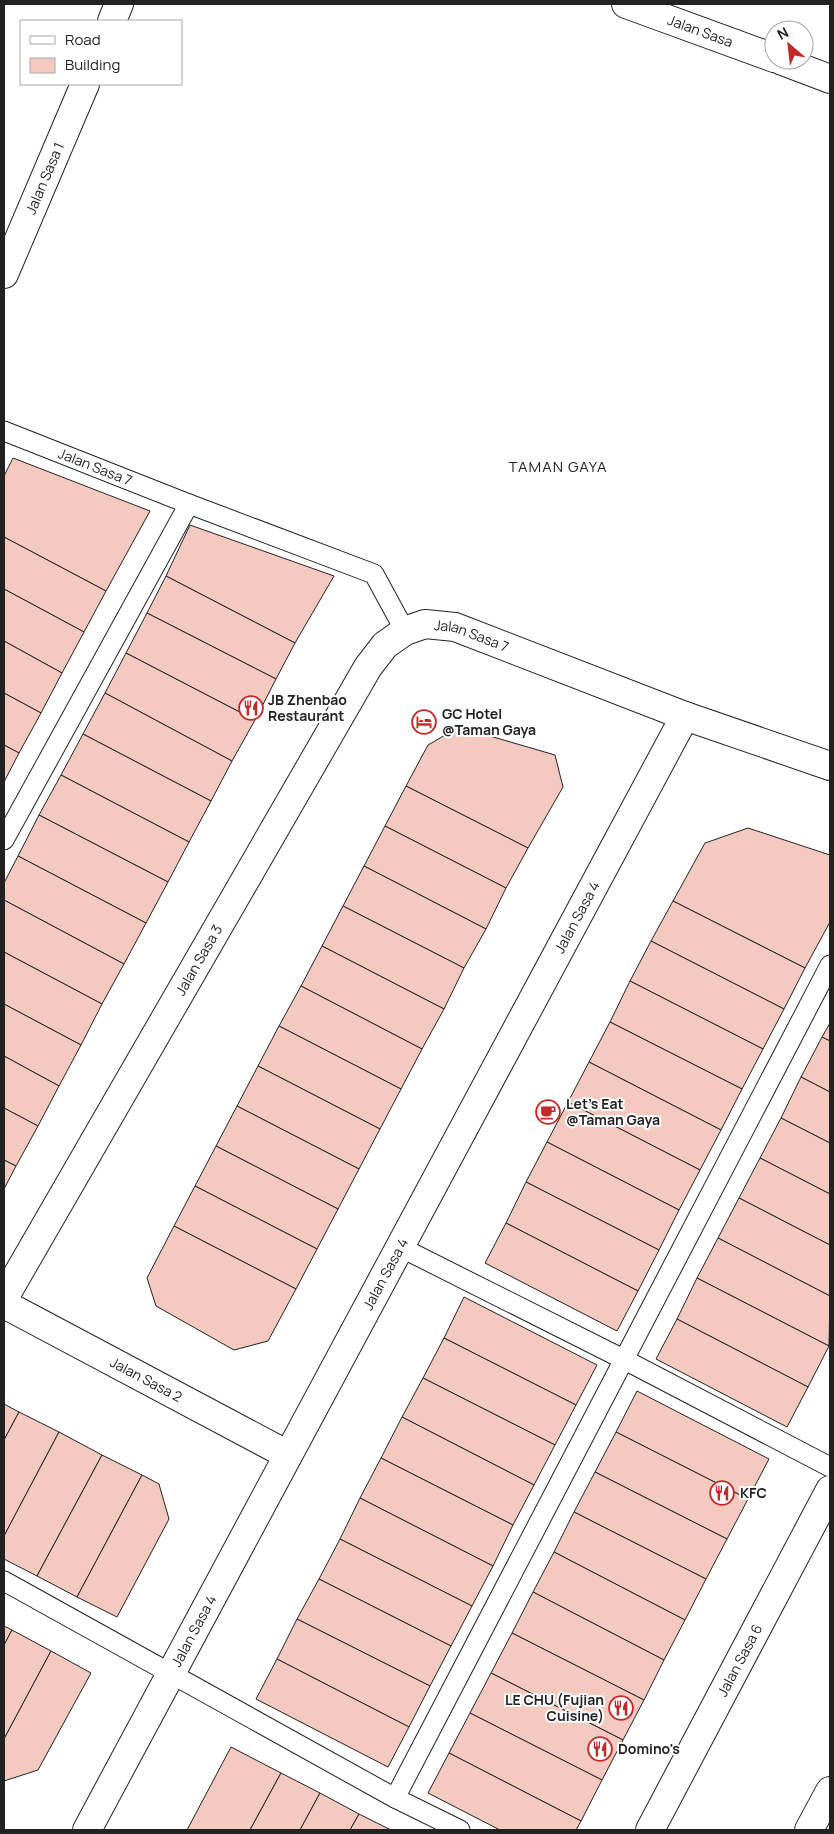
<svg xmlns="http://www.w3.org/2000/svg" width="834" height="1834" font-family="Manrope,sans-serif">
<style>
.building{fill:#f3c9c0;stroke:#222}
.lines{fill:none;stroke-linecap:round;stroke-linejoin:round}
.service-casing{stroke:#222;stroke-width:21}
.minor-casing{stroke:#222;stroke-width:30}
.tertiary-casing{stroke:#222;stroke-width:30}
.service{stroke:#fff;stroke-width:19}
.minor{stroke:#fff;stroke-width:28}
.tertiary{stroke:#fff;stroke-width:28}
.labels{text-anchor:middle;stroke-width:4;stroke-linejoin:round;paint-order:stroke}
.street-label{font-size:14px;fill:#222;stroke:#fff}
.poi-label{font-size:14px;font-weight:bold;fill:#222;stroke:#fff;text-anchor:start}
.neighbourhood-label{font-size:15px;letter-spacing:1px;fill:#222;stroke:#fff}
</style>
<rect width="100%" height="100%" fill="#fff"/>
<g class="building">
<path d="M 13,458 L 150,511 L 106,591 L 4,537 L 4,476 Z"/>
<path d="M 190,525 L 334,576 L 295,643 L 166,576 Z"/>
<path d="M 4,537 L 106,591 L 84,632 L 4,589 Z"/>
<path d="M 166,576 L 295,643 L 276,679 L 147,613 Z"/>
<path d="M 4,589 L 84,632 L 62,673 L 4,641 Z"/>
<path d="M 147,613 L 276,679 L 255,720 L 126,653 Z"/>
<path d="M 4,641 L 62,673 L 41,713 L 4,693 Z"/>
<path d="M 126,653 L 255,720 L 232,761 L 105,693 Z"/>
<path d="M 4,693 L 41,713 L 19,753 L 4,745 Z"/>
<path d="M 105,693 L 232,761 L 211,801 L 83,734 Z"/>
<path d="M 459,727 L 555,755 L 563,787 L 528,848 L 406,786 L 428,745 Z"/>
<path d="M 83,734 L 211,801 L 189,842 L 61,775 Z"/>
<path d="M 4,745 L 19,753 L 4,782 Z"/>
<path d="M 61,775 L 189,842 L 168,882 L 39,815 Z"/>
<path d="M 406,786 L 528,848 L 506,888 L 385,826 Z"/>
<path d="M 39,815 L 168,882 L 146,923 L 18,856 Z"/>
<path d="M 385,826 L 506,888 L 486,929 L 364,866 Z"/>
<path d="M 748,828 L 830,855 L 830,922 L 805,968 L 673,901 L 705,843 Z"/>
<path d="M 18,856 L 146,923 L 124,964 L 4,900 L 4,883 Z"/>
<path d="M 364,866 L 486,929 L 464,968 L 343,906 Z"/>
<path d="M 4,900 L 124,964 L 102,1004 L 4,952 Z"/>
<path d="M 673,901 L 805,968 L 784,1009 L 651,941 Z"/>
<path d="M 343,906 L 464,968 L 444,1009 L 322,946 Z"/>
<path d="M 651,941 L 784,1009 L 763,1049 L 630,981 Z"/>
<path d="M 322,946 L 444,1009 L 422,1049 L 301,986 Z"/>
<path d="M 4,952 L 102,1004 L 81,1045 L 4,1004 Z"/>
<path d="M 630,981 L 763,1049 L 742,1089 L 610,1022 Z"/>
<path d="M 301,986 L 422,1049 L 401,1089 L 279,1026 Z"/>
<path d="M 4,1004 L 81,1045 L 59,1086 L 4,1056 Z"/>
<path d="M 610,1022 L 742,1089 L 721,1130 L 589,1062 Z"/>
<path d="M 830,1023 L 830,1041 L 822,1037 Z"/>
<path d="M 279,1026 L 401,1089 L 380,1129 L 258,1066 Z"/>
<path d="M 822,1037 L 830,1041 L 830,1092 L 801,1077 Z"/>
<path d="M 4,1056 L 59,1086 L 38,1126 L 4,1108 Z"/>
<path d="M 589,1062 L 721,1130 L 700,1170 L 568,1102 Z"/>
<path d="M 258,1066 L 380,1129 L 359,1169 L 237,1106 Z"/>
<path d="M 801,1077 L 830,1092 L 830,1143 L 781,1118 Z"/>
<path d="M 568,1102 L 700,1170 L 679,1210 L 547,1142 Z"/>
<path d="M 237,1106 L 359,1169 L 338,1209 L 216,1146 Z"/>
<path d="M 4,1108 L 38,1126 L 16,1166 L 4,1160 Z"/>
<path d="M 781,1118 L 830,1143 L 830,1194 L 760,1158 Z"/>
<path d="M 547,1142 L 679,1210 L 659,1250 L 526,1182 Z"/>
<path d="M 216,1146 L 338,1209 L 317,1249 L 195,1186 Z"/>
<path d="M 760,1158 L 830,1194 L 830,1245 L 739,1198 Z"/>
<path d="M 4,1160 L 16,1166 L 4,1189 Z"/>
<path d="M 526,1182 L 659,1250 L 638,1291 L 506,1223 Z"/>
<path d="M 195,1186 L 317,1249 L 296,1289 L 174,1226 Z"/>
<path d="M 739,1198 L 830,1245 L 830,1296 L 718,1238 Z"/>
<path d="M 506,1223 L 638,1291 L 617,1331 L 485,1263 Z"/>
<path d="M 174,1226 L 296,1289 L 268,1341 L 234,1350 L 156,1306 L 147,1278 Z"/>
<path d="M 718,1238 L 830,1296 L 829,1346 L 697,1278 Z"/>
<path d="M 697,1278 L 829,1346 L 808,1387 L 677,1319 Z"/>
<path d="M 464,1297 L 597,1365 L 576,1405 L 444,1338 Z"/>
<path d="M 677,1319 L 808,1387 L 787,1427 L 656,1359 Z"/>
<path d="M 444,1338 L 576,1405 L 555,1445 L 423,1378 Z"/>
<path d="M 423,1378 L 555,1445 L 534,1485 L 402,1417 Z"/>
<path d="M 637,1391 L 769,1459 L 748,1499 L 616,1432 Z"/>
<path d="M 4,1404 L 19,1412 L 4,1440 Z"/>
<path d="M 19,1412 L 59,1432 L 4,1536 L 4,1440 Z"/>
<path d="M 402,1417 L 534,1485 L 513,1525 L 381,1458 Z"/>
<path d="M 59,1432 L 102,1455 L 37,1576 L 4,1559 L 4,1536 Z"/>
<path d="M 616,1432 L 748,1499 L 727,1539 L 595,1472 Z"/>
<path d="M 102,1455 L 142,1475 L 77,1597 L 37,1576 Z"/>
<path d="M 381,1458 L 513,1525 L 493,1566 L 360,1498 Z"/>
<path d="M 595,1472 L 727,1539 L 706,1579 L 574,1512 Z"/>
<path d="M 142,1475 L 159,1484 L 169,1519 L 117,1617 L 77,1597 Z"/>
<path d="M 360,1498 L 493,1566 L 472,1606 L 340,1539 Z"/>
<path d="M 574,1512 L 706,1579 L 685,1620 L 554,1552 Z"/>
<path d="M 340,1539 L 472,1606 L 451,1646 L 319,1579 Z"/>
<path d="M 554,1552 L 685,1620 L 664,1660 L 533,1592 Z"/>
<path d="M 319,1579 L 451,1646 L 430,1686 L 297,1619 Z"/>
<path d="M 533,1592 L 664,1660 L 644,1700 L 512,1633 Z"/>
<path d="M 297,1619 L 430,1686 L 409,1727 L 277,1659 Z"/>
<path d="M 4,1626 L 12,1630 L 4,1645 Z"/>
<path d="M 12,1630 L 51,1651 L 4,1739 L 4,1645 Z"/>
<path d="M 512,1633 L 644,1700 L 623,1740 L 491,1673 Z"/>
<path d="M 51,1651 L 91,1673 L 38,1770 L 4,1781 L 4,1739 Z"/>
<path d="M 277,1659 L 409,1727 L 388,1767 L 256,1699 Z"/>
<path d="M 491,1673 L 623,1740 L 602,1780 L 470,1713 Z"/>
<path d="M 470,1713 L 602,1780 L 581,1821 L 449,1753 Z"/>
<path d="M 231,1747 L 281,1773 L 250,1830 L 187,1830 Z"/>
<path d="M 449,1753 L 581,1821 L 576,1830 L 500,1830 L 428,1793 Z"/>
<path d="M 281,1773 L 320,1793 L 300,1830 L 250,1830 Z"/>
<path d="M 320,1793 L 359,1814 L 350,1830 L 300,1830 Z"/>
<path d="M 359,1814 L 391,1830 L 350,1830 Z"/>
</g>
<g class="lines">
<g class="service-casing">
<g id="service">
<path id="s1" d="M 4,431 L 189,504 L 374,574 L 405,631"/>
<path d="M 4,840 L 189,504"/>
<path d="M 400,1247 L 625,1360 L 830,1467"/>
<path d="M 4,1581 L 395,1798 L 460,1830"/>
<path d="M 395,1798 L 830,965"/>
</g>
</g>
<g class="minor-casing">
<g id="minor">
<path id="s2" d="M 626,4 L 774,58"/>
<path d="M 112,21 L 119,4"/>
<path d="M 780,60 L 830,79"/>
<path id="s3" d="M 4,274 L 85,84"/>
<path id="s4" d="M 4,1298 L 368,667 L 385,645 L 405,631 L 425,624 L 455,627 L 685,716 L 830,766"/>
<path id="s5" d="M 4,1304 L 288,1455"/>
<path id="s6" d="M 87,1830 L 685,716"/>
<path id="s7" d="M 650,1830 L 830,1490"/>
</g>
</g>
<g class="tertiary-casing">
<path id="tertiary" d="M 809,1830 L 830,1791"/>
</g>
<use href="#service" class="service"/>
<use href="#minor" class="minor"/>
<use href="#tertiary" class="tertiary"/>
</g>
<defs>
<g id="restaurant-ring" transform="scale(1.25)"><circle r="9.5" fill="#fff" stroke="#c62828" stroke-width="1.5"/><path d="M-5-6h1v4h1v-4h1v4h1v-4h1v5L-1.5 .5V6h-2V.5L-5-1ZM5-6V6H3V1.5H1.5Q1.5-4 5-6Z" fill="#c62828"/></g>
<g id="hotel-ring" transform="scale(1.25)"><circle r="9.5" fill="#fff" stroke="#c62828" stroke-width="1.5"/><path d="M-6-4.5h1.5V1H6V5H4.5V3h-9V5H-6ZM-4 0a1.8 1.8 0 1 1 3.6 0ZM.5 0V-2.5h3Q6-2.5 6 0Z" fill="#c62828"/></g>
<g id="cafe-ring" transform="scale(1.25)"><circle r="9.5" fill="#fff" stroke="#c62828" stroke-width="1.5"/><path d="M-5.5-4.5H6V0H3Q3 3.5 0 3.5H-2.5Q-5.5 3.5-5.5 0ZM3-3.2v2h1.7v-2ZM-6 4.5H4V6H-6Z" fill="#c62828"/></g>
</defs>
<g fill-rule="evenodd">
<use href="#restaurant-ring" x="251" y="708"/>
<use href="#hotel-ring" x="424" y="722"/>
<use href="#cafe-ring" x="548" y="1112"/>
<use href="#restaurant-ring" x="722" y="1493"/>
<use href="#restaurant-ring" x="621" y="1708"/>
<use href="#restaurant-ring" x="600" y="1749"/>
</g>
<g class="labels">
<g class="street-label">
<text dy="5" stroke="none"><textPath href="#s2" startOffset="79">Jalan Sasa</textPath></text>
<text dy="5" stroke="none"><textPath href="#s3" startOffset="104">Jalan Sasa 1</textPath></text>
<text dy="5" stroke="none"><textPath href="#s1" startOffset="98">Jalan Sasa 7</textPath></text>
<text dy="5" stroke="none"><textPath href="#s4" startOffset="850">Jalan Sasa 7</textPath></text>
<text dy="5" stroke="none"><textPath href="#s6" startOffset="1036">Jalan Sasa 4</textPath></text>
<text dy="5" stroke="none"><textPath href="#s4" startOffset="390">Jalan Sasa 3</textPath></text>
<text dy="5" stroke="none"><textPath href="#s6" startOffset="631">Jalan Sasa 4</textPath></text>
<text dy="5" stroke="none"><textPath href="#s5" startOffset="161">Jalan Sasa 2</textPath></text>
<text dy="5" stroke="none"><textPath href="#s6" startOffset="226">Jalan Sasa 4</textPath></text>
<text dy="5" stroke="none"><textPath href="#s7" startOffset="192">Jalan Sasa 6</textPath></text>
</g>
<g class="poi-label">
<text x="268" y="705">JB Zhenbao<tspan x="268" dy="16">Restaurant</tspan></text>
<text x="442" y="719">GC Hotel<tspan x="442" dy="16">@Taman Gaya</tspan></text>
<text x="566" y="1109">Let's Eat<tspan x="566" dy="16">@Taman Gaya</tspan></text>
<text x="740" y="1498">KFC</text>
<text x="604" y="1705" text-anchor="end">LE CHU (Fujian<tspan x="604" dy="16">Cuisine)</tspan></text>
<text x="618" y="1754">Domino's</text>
</g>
<g class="neighbourhood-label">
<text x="558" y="472">TAMAN GAYA</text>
</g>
</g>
<rect width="834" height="1834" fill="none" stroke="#222222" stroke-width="10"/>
<rect x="20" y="20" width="162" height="65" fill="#ffffff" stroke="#a7a7a7"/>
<rect x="30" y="36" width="25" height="8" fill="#ffffff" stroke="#a7a7a7"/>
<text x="65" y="45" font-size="15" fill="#222222">Road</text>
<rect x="30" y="58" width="25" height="15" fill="#f3c9c0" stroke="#a7a7a7"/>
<text x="65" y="70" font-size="15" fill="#222222">Building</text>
<g transform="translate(789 45) rotate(332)"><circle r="24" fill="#ffffff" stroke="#a7a7a7"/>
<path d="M0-4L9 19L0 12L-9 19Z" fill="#c62828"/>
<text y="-8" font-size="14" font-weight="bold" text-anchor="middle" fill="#222222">N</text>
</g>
</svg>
